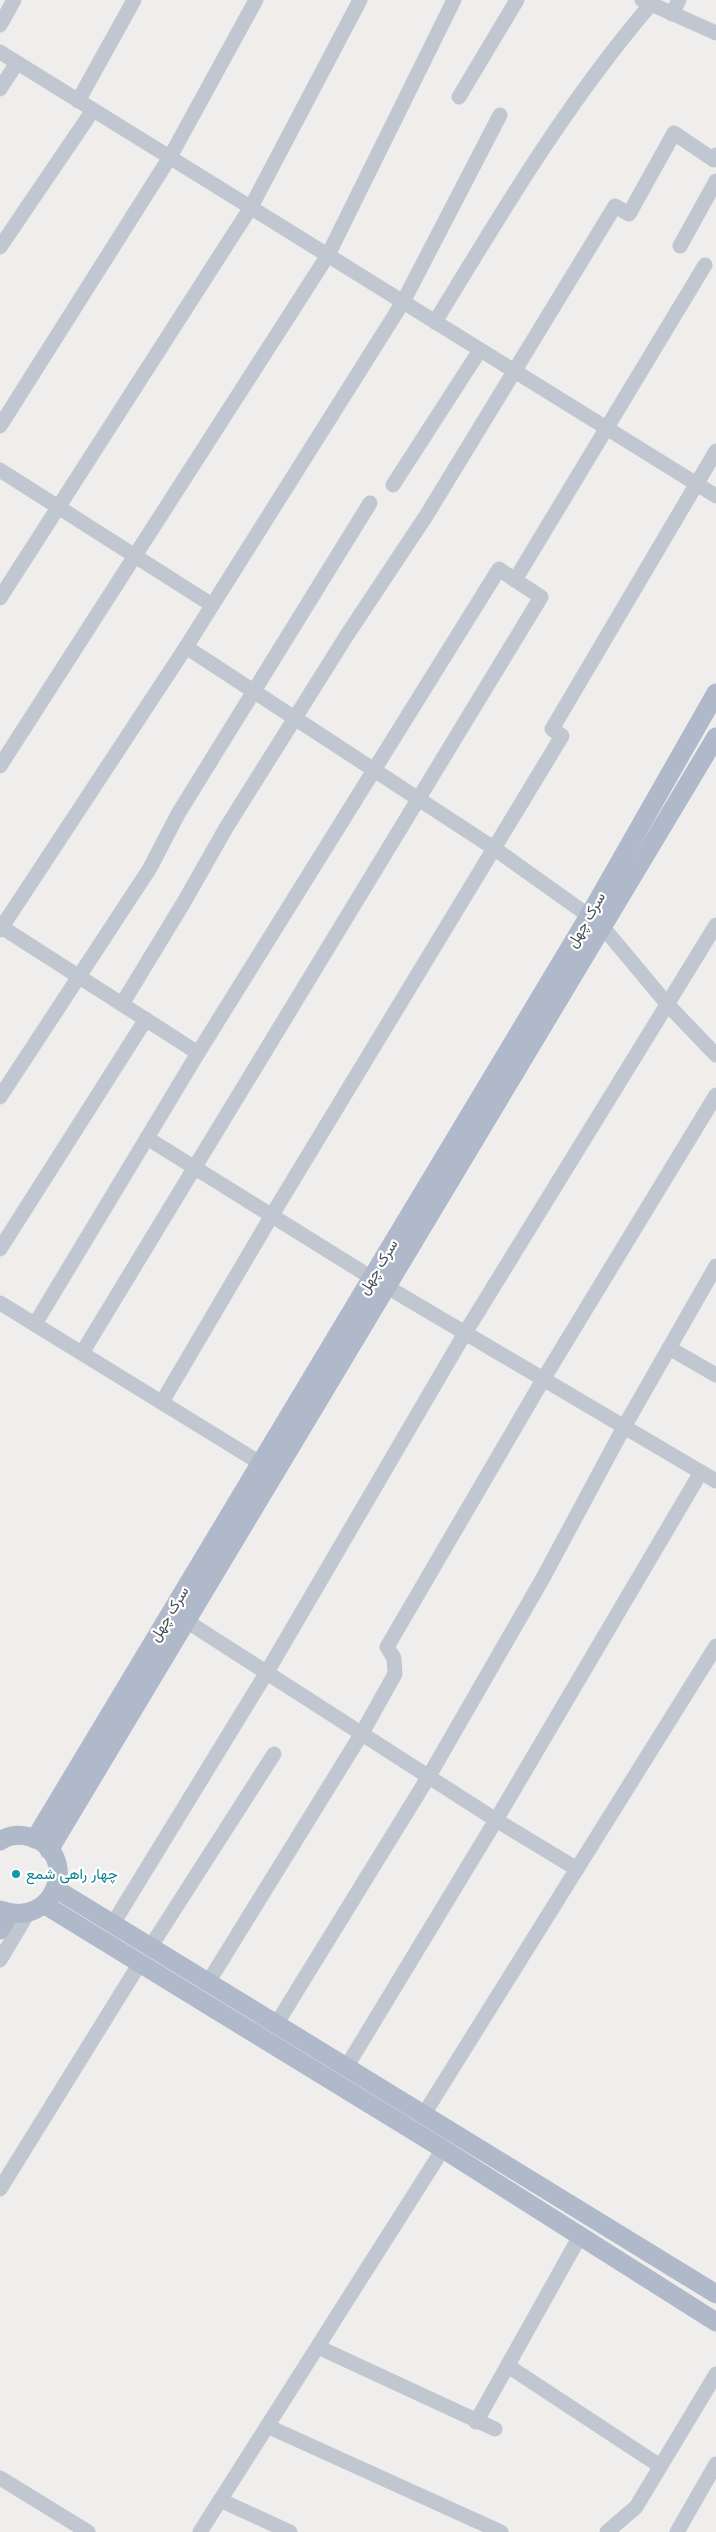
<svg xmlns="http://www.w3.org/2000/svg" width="716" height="2532" font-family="'Fira Sans',Vazirmatn,sans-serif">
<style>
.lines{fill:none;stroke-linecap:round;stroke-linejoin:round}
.minor{stroke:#c1c7d1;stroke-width:15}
.major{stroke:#afb9ca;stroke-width:19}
.culture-dot{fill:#0f9aa8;stroke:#fff;stroke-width:2}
.labels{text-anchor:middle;stroke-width:4.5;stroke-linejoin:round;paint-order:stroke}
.street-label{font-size:15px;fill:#474e59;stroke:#fff}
.culture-label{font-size:15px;fill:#0d838f;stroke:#fff;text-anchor:start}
</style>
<rect width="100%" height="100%" fill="#f0eded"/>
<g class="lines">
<g class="minor">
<path d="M 642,0 L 716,33"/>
<path d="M 672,14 L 679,0"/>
<path d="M 0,25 L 14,0"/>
<path d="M 0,52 L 716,496"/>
<path d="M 0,89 L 17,63"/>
<path d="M 459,97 L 517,0"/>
<path d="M 78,101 L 134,0"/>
<path d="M 680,246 L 716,181"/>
<path d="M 0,247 L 93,110"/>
<path d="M 435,322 C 502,212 567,102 651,4"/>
<path d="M 0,426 L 170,157 L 256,0"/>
<path d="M 0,470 L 212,605"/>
<path d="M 393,485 L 480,350"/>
<path d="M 0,598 L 251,207 L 360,0"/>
<path d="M 186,647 L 495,849 L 589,916 L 602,926 L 668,1005 L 716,1055"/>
<path d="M 0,766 L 328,255 L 454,0"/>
<path d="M 0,926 L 198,1053 L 147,1138 L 372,1278 L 716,1481"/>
<path d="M 0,930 L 186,647 L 403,302 L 500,115"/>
<path d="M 122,1004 L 184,902 L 226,828 L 347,635 L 426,516 L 615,206 L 629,214 L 674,133 L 714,160 L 716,155"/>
<path d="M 198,1053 L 499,569 L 515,580 L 705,265"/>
<path d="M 0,1097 L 150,868 L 178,814 L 370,503"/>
<path d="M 0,1249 L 146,1019"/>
<path d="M 0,1303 L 260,1463"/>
<path d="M 35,1324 L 147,1138"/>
<path d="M 669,1348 L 716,1375"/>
<path d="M 82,1353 L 541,597 L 515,580"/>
<path d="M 162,1402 L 272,1215 L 562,736 L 552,729 L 716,451"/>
<path d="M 177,1615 L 496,1820 L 577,1869"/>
<path d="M 114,1922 L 267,1672 L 465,1333 L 716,925"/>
<path d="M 151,1946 L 274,1754"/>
<path d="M 0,1960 L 28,1913"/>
<path d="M 209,1981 L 362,1733 L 395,1674 L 394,1658 L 387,1647 L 544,1378 L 716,1095"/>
<path d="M 277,2023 L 429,1776 L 543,1578 L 624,1427 L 716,1266"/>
<path d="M 347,2066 L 496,1820 L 701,1472"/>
<path d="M 424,2114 L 716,1646"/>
<path d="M 0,2189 L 140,1963"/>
<path d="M 318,2347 L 495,2429"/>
<path d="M 508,2366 L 660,2466"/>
<path d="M 476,2422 L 580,2236"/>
<path d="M 267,2426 L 501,2532"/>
<path d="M 0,2478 L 88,2532"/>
<path d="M 220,2500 L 290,2532"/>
<path d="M 200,2532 L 443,2149"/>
<path d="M 607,2532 L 636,2507 L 716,2374"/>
<path d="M 677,2532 L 716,2464"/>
</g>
<g class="major">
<path d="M 35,1839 L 589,916 L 716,693"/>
<path d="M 0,1841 C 9,1835 20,1834 30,1837 C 82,1852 56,1931 0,1910"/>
<path d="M 49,1850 L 716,737"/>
<path d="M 56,1889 L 716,2294"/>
<path d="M 45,1905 L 443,2149 L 716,2322"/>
<path d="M 0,1930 L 10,1913"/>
</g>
</g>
<circle class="culture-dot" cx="16" cy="1874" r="5"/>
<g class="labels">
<g class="street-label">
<text transform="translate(586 920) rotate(-60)" y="5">سرک چهل</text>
<text transform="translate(378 1267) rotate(-59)" y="5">سرک چهل</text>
<text transform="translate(169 1614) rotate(-59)" y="5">سرک چهل</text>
</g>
<g class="culture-label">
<text x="26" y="1879">چهار راهی شمع</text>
</g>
</g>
</svg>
